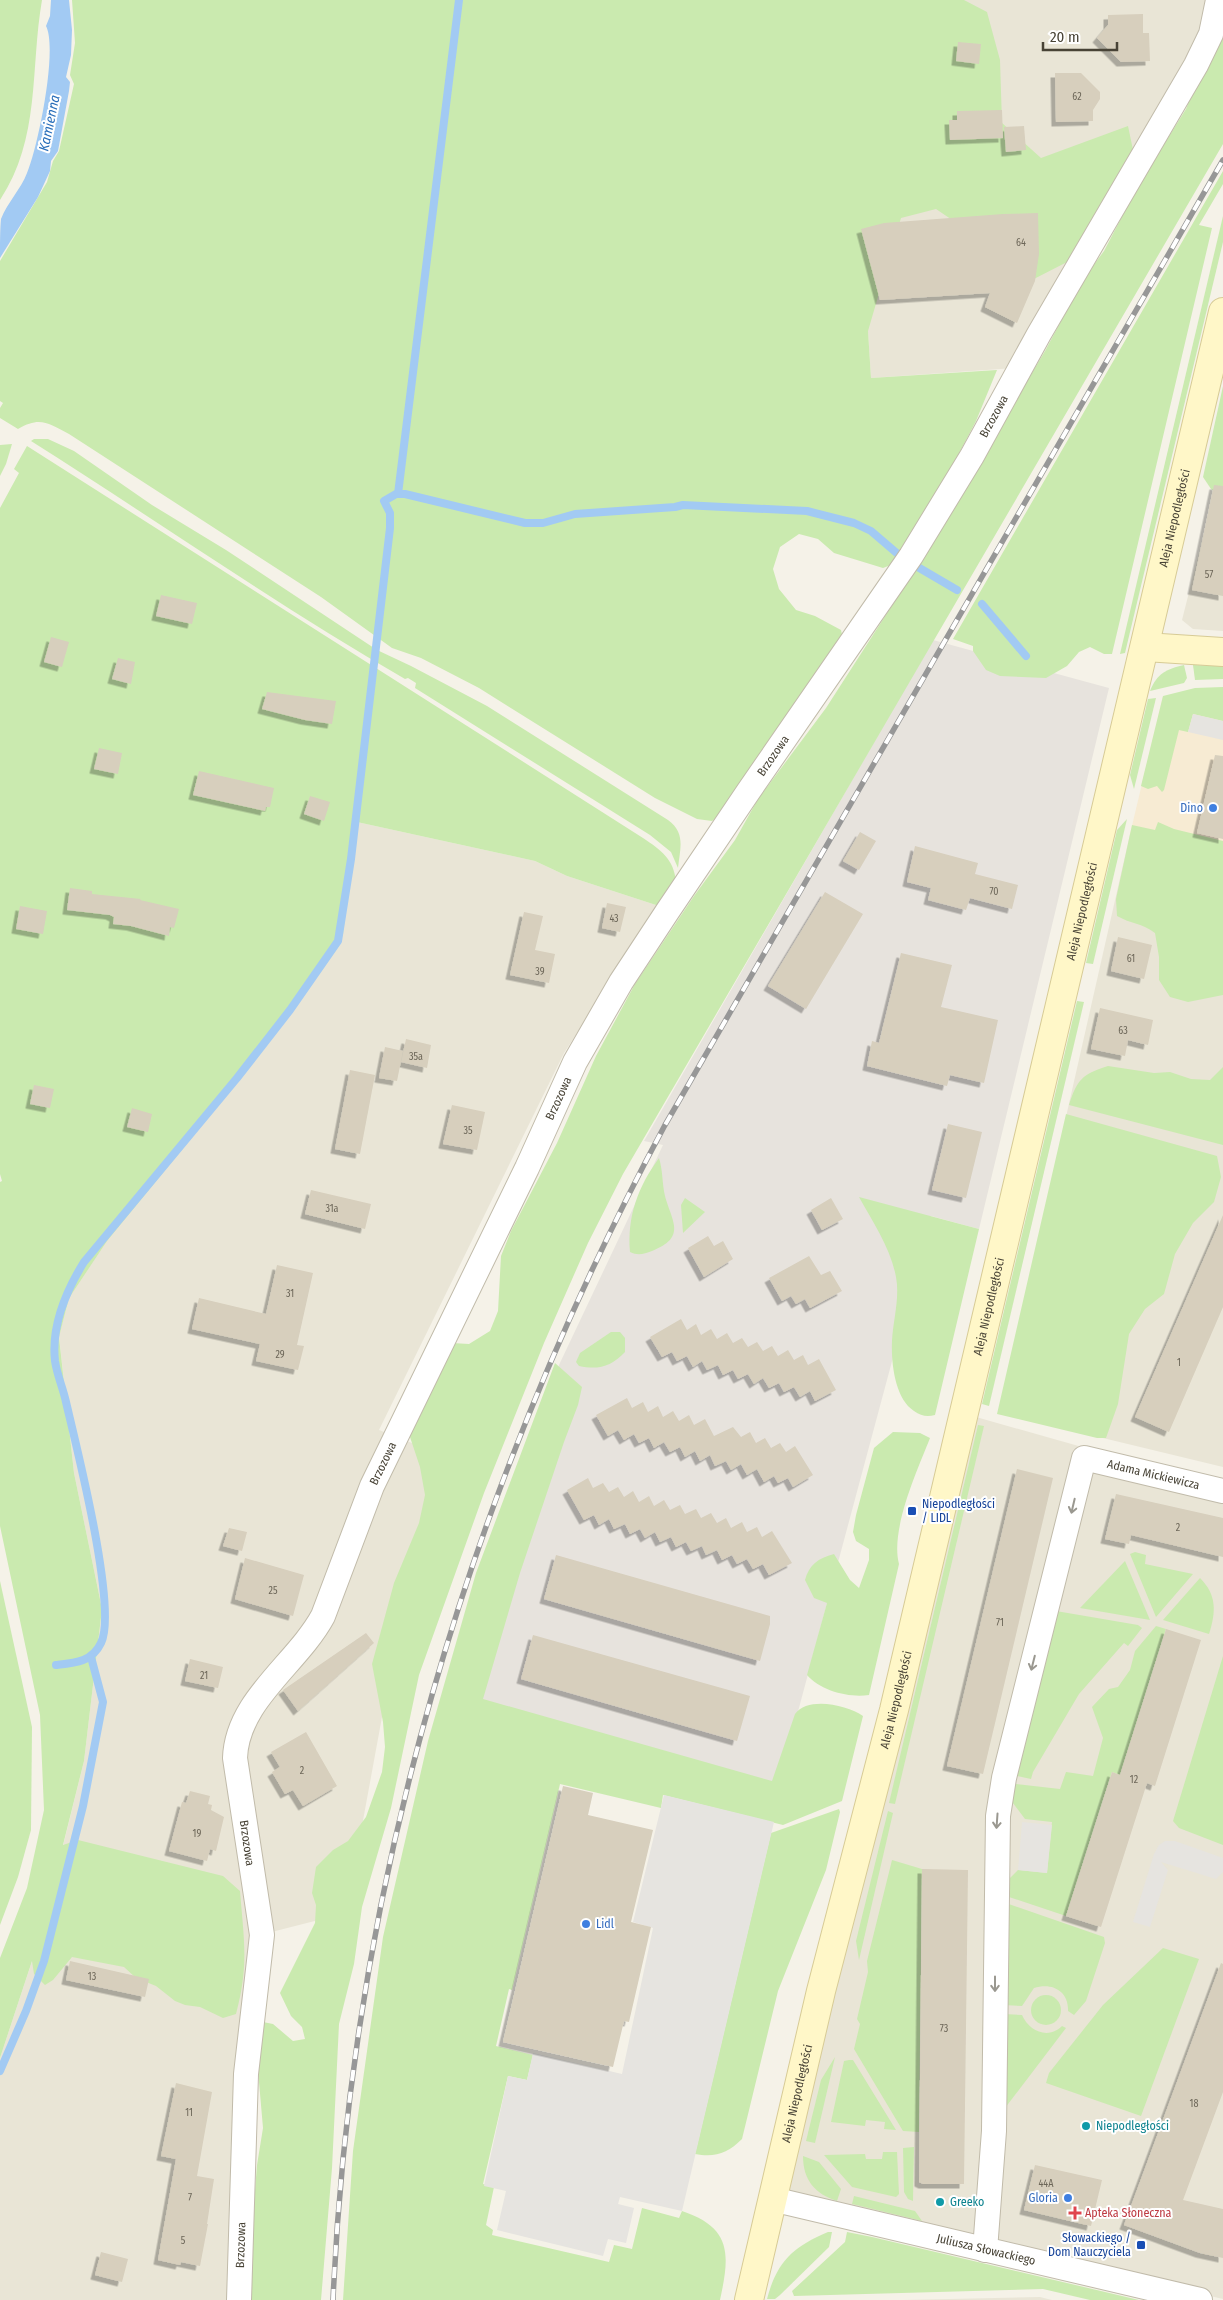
<svg xmlns="http://www.w3.org/2000/svg" width="1223" height="2300" font-family="'Fira Sans Condensed',sans-serif">
<style>
.residential{fill:#e9e5d6}
.commercial{fill:#f7ebd3}
.industrial{fill:#e7e3dd}
.green{fill:#caeaaf}
.parking{fill:#e6e4e0}
.water{fill:#a2caf3}
.lines{fill:none;stroke-linecap:round;stroke-linejoin:round}
.stream{stroke:#a2caf3;stroke-width:8}
.building{fill:#d7cfbd;filter:url(#shadow)}
.street-casing{stroke:#c1bbaa;stroke-width:26}
.secondary-casing{stroke:#d7cb96;stroke-width:30}
.street{stroke:#fff;stroke-width:24}
.secondary{stroke:#fff7c8;stroke-width:28}
.rail-casing{stroke:#979797;stroke-width:5.5}
.rail{stroke:#fff;stroke-width:4;stroke-dasharray:11;stroke-linecap:butt}
.oneway{stroke:#9a9890}
.shop-dot{fill:#3f7fe0;stroke:#fff;stroke-width:2}
.transit-dot{fill:#1a4fb4;stroke:#fff;stroke-width:2}
.culture-dot{fill:#0f9aa8;stroke:#fff;stroke-width:2}
.health-dot{fill:#e0444e;stroke:#fff;stroke-width:2}
.labels{text-anchor:middle;stroke-width:4;stroke-linejoin:round;paint-order:stroke}
.number-label{font-size:10px;fill:#6c6658}
.street-label{font-size:12px;fill:#484336;stroke:#fff}
.shop-label{font-size:12px;fill:#366cbe;stroke:#fff;text-anchor:end}
.transit-label{font-size:12px;fill:#164399;stroke:#fff;text-anchor:start}
.culture-label{font-size:12px;fill:#0d838f;stroke:#fff;text-anchor:start}
.health-label{font-size:12px;fill:#be3a42;stroke:#fff;text-anchor:start}
.water-label{font-size:14px;font-style:italic;fill:#2a6fba;stroke:#fff}
</style>
<defs>
<filter id="shadow"><feDropShadow dx="-4.5" dy="4.5" stdDeviation="0" flood-color="#0004"/></filter>
</defs>
<rect width="100%" height="100%" fill="#f5f2e8"/>
<g class="residential">
<path d="M 896,0 L 1222,0 L 1015,368 L 871,378 L 868,332 L 841,230 Z"/>
<path d="M 1223,458 L 1223,631 L 1193,629 L 1182,620 Z"/>
<path d="M 357,822 L 535,861 L 567,876 L 659,906 L 564,1053 L 379,1430 L 465,1464 L 382,1717 L 346,1913 L 256,1936 L 233,2300 L 0,2300 L 0,2058 L 42,1931 L 84,1761 L 102,1609 L 74,1473 L 59,1336 L 69,1298 L 78,1273 L 221,1102 L 296,1007 L 339,946 L 343,933 Z"/>
<path d="M 1130,834 L 1223,856 L 1223,1467 L 999,1413 Z"/>
<path d="M 969,1415 L 1223,1487 L 1223,2299 L 776,2194 Z"/>
<path d="M 1040,2297 L 1052,2300 L 903,2300 Z"/>
</g>
<path class="commercial" d="M 1163,696 L 1223,697 L 1223,856 L 1130,834 Z"/>
<path class="industrial" d="M 933,640 L 1109,688 L 979,1229 L 931,1216 L 778,1786 L 468,1708 L 559,1365 L 663,1145 L 644,1141 Z"/>
<g class="green">
<path d="M 0,0 L 42,0 C 30,69 41,138 0,200 Z"/>
<path d="M 72,0 L 964,0 L 987,12 L 1000,60 L 1002,123 L 1041,158 L 1128,126 L 1137,169 L 1071,260 L 1030,281 L 964,228 L 936,209 L 901,218 L 868,331 L 871,378 L 997,370 L 976,421 L 920,528 L 896,563 L 883,568 L 834,553 L 818,539 L 799,534 L 780,547 L 773,569 L 779,589 L 796,610 L 815,616 L 841,630 L 843,639 L 772,735 L 725,811 L 712,821 L 697,819 L 655,798 L 479,688 L 421,658 L 392,648 L 321,597 L 69,434 C 48,423 40,416 18,429 L 0,418 L 0,408 L 3,403 L 0,401 L 0,261 L 47,182 L 53,161 L 59,151 L 74,84 L 70,75 L 75,43 Z"/>
<path d="M 1223,21 L 1223,144 L 623,1174 L 588,1243 L 544,1343 L 484,1493 L 419,1675 L 391,1808 L 362,1907 L 354,1964 L 339,2024 L 332,2168 L 321,2300 L 251,2300 L 251,2241 L 257,2165 L 263,2128 L 257,2059 L 263,2022 L 273,2024 L 293,2041 L 305,2039 L 302,2027 L 291,2016 L 280,1993 L 315,1923 L 316,1905 L 312,1893 L 316,1867 L 333,1850 L 348,1841 L 366,1817 L 382,1772 L 385,1747 L 383,1722 L 372,1664 L 394,1583 L 419,1523 L 425,1495 L 420,1467 L 409,1434 L 452,1343 L 469,1344 L 490,1331 L 498,1311 L 501,1256 L 511,1231 L 557,1143 L 596,1056 L 635,984 L 694,896 L 735,840 L 758,799 L 826,708 L 909,579 L 1045,351 L 1084,278 L 1104,251 L 1138,186 L 1186,109 L 1193,91 L 1209,66 Z"/>
<path d="M 1223,171 L 1223,184 L 1199,225 L 1212,228 L 1112,654 L 1104,654 L 1090,647 L 1079,652 L 1067,666 L 1046,678 L 1000,676 L 986,670 L 973,651 L 973,646 L 953,639 Z"/>
<path d="M 1223,216 L 1223,242 L 1125,653 L 1120,654 Z"/>
<path d="M 1223,386 L 1223,497 L 1211,489 L 1203,477 Z"/>
<path d="M 34,439 L 48,439 L 74,451 L 152,505 L 226,550 L 377,650 L 411,666 L 487,706 L 668,820 C 686,833 680,849 678,868 L 671,852 L 650,835 L 415,688 L 416,683 L 408,678 L 405,679 C 277,605 156,520 31,441 Z"/>
<path d="M 12,444 L 6,464 L 0,476 L 0,445 Z"/>
<path d="M 27,446 L 643,838 C 661,850 674,859 676,882 L 659,906 L 567,876 L 535,861 L 357,822 L 343,934 L 339,946 L 296,1007 L 221,1102 L 107,1241 L 69,1298 L 59,1337 L 74,1473 L 102,1609 L 84,1761 L 63,1845 L 78,1840 L 223,1876 L 240,1891 C 244,1941 249,1965 236,2014 L 223,2018 L 200,2007 L 185,2005 L 175,2001 L 156,1986 L 136,1978 L 124,1967 L 72,1957 L 53,1980 L 45,1985 L 34,1974 L 32,1961 L 0,2058 L 0,1958 L 27,1888 L 44,1810 L 40,1715 L 0,1526 L 0,1182 L 2,1181 L 0,1174 L 0,508 L 19,473 L 14,469 Z"/>
<path d="M 1184,665 L 1187,678 L 1184,683 L 1150,691 C 1157,673 1167,669 1184,665 Z"/>
<path d="M 1193,665 L 1223,666 L 1223,679 L 1195,680 Z"/>
<path d="M 1223,687 L 1223,721 L 1193,714 L 1188,732 L 1179,730 L 1164,790 L 1162,792 L 1157,786 L 1148,789 L 1141,786 L 1163,696 L 1195,688 Z"/>
<path d="M 1156,698 L 1134,789 L 1130,775 L 1148,699 Z"/>
<path d="M 1127,819 L 1093,964 L 1086,963 L 1117,830 Z"/>
<path d="M 1158,822 L 1174,829 L 1223,841 L 1223,995 L 1188,1002 L 1170,997 L 1159,980 L 1159,957 L 1155,933 C 1142,923 1131,924 1117,916 L 1116,899 L 1132,825 L 1155,830 Z"/>
<path d="M 1077,1001 L 1084,1002 L 989,1406 L 982,1404 Z"/>
<path d="M 1108,1066 L 1154,1073 L 1170,1072 L 1191,1079 L 1210,1080 L 1223,1067 L 1223,1145 L 1069,1105 C 1077,1080 1082,1074 1108,1066 Z"/>
<path d="M 1066,1114 L 1217,1156 L 1221,1177 L 1214,1202 L 1193,1223 L 1175,1254 L 1164,1294 L 1145,1309 L 1129,1334 L 1118,1404 L 1106,1438 L 1097,1438 L 997,1414 Z"/>
<path d="M 659,1158 C 663,1171 662,1183 665,1196 C 672,1222 687,1237 652,1251 C 644,1254 638,1256 630,1252 C 627,1216 638,1187 659,1158 Z"/>
<path d="M 859,1197 L 979,1229 L 935,1415 C 927,1417 921,1416 914,1411 C 895,1399 891,1363 892,1341 C 893,1320 900,1298 896,1277 C 891,1249 873,1222 859,1197 Z"/>
<path d="M 685,1198 L 705,1212 L 683,1233 L 681,1205 Z"/>
<path d="M 611,1332 L 620,1332 L 625,1338 L 625,1352 C 611,1367 598,1370 579,1366 L 576,1362 L 580,1353 Z"/>
<path d="M 555,1363 L 582,1387 L 578,1405 L 564,1442 L 520,1573 L 483,1699 L 772,1781 L 795,1714 C 808,1696 847,1705 863,1716 L 842,1801 L 783,1825 L 663,1795 L 661,1808 L 560,1784 L 512,1990 L 509,1989 L 496,2046 L 533,2055 L 527,2080 L 508,2076 L 483,2184 L 494,2187 L 486,2225 L 493,2230 L 492,2235 L 609,2262 L 614,2245 L 632,2249 L 642,2208 L 679,2218 L 682,2211 C 732,2228 730,2254 720,2300 L 343,2300 L 353,2151 L 383,1937 L 428,1741 L 476,1573 Z"/>
<path d="M 978,1425 L 984,1426 L 895,1804 L 889,1803 Z"/>
<path d="M 893,1432 L 920,1433 L 930,1438 C 917,1471 890,1530 899,1564 L 869,1695 C 849,1698 821,1691 807,1675 L 827,1603 L 814,1598 L 805,1580 C 809,1565 818,1558 834,1554 L 850,1580 L 859,1588 L 869,1560 L 869,1549 L 856,1541 L 853,1532 L 856,1515 L 874,1448 Z"/>
<path d="M 1135,1552 L 1146,1555 L 1145,1564 L 1193,1574 L 1156,1617 L 1130,1554 Z"/>
<path d="M 1125,1561 L 1150,1620 L 1080,1608 Z"/>
<path d="M 1200,1578 C 1217,1595 1216,1612 1209,1634 L 1163,1620 Z"/>
<path d="M 0,1581 L 32,1727 L 31,1830 L 18,1877 L 0,1925 Z"/>
<path d="M 1056,1611 L 1138,1625 L 1142,1628 L 1128,1646 L 1124,1643 L 1079,1694 L 1033,1772 L 1031,1779 L 1012,1775 Z"/>
<path d="M 1156,1626 L 1166,1629 L 1120,1775 L 1112,1772 L 1066,1916 L 1000,1894 L 1007,1881 L 1018,1870 L 1047,1873 L 1052,1822 L 1025,1819 L 1007,1795 L 1007,1783 L 1060,1789 L 1066,1772 L 1093,1776 L 1103,1738 L 1092,1707 L 1109,1689 L 1118,1687 L 1130,1670 L 1135,1651 Z"/>
<path d="M 1223,1656 L 1223,1845 L 1179,1828 L 1173,1821 Z"/>
<path d="M 839,1809 L 840,1812 L 826,1870 L 778,1991 L 742,2139 C 728,2153 715,2158 695,2154 L 771,1833 Z"/>
<path d="M 888,1811 L 893,1813 L 859,1960 L 856,1941 Z"/>
<path d="M 892,1860 L 922,1869 L 919,2132 L 903,2131 L 854,2049 L 860,2024 L 857,2019 L 868,1972 L 867,1961 Z"/>
<path d="M 1000,1901 L 1104,1937 L 1105,1943 L 1086,2001 L 1074,2015 L 1068,2011 C 1069,1991 1052,1982 1034,1988 L 1022,2006 L 1003,2005 Z"/>
<path d="M 1163,1948 L 1199,1959 L 1141,2116 L 1046,2083 L 1049,2073 L 1103,2005 Z"/>
<circle cx="1046" cy="2010" r="15"/>
<path d="M 1004,2014 L 1022,2015 C 1029,2031 1048,2040 1062,2026 L 1066,2028 L 1002,2112 Z"/>
<path d="M 835,2057 L 815,2143 L 806,2141 L 821,2080 Z"/>
<path d="M 849,2060 L 853,2060 L 896,2130 L 884,2129 L 885,2122 L 866,2120 L 865,2126 L 831,2122 L 844,2061 Z"/>
<path d="M 914,2147 L 913,2201 L 908,2199 L 904,2192 L 903,2148 Z"/>
<path d="M 883,2152 L 897,2152 L 899,2194 L 896,2197 L 852,2187 L 824,2155 L 865,2154 L 866,2159 L 882,2159 Z"/>
<path d="M 803,2156 L 819,2162 L 841,2189 L 837,2201 C 815,2194 803,2180 803,2156 Z"/>
<path d="M 854,2196 L 915,2211 L 922,2221 L 852,2204 Z"/>
<path d="M 828,2232 L 832,2232 L 829,2247 L 780,2295 L 775,2299 L 767,2299 C 777,2261 793,2247 828,2232 Z"/>
<path d="M 847,2232 L 872,2237 L 1139,2300 L 1090,2300 L 1043,2289 L 794,2296 L 792,2291 L 845,2242 Z"/>
</g>
<g class="parking">
<path d="M 1193,714 L 1223,721 L 1223,740 L 1188,732 Z"/>
<path d="M 664,1795 L 774,1822 L 682,2211 L 620,2197 L 618,2204 L 634,2208 L 626,2243 L 608,2239 L 603,2256 L 497,2230 L 506,2191 L 484,2186 L 508,2076 L 527,2080 L 533,2053 L 622,2074 L 653,1928 L 633,1922 Z"/>
<path d="M 1022,1822 L 1052,1825 L 1047,1873 L 1018,1870 Z"/>
<path d="M 1165,1841 L 1175,1841 L 1223,1858 L 1223,1872 L 1216,1879 L 1161,1862 L 1168,1870 L 1150,1927 L 1133,1922 L 1154,1854 L 1159,1845 Z"/>
</g>
<path class="water" d="M 51,0 L 69,0 L 72,30 L 71,55 L 66,77 L 70,82 L 69,91 L 58,151 L 51,161 L 50,171 L 38,197 L 0,258 C 0,247 0,229 1,219 C 7,203 21,189 27,173 C 38,147 58,49 46,26 L 50,16 Z"/>
<g class="lines">
<g class="stream">
<path d="M 398,494 L 459,0"/>
<path d="M 916,566 L 957,590"/>
<path d="M 982,604 L 1026,656"/>
<path d="M 56,1665 C 75,1663 92,1662 101,1643 C 118,1609 76,1445 66,1402 C 63,1388 57,1375 55,1361 C 51,1325 66,1291 84,1262 L 237,1078 L 290,1010 L 338,941 L 351,859 L 390,528 L 390,513 L 384,501 L 396,494 L 405,494 L 525,523 L 543,523 L 575,514 L 675,507 L 683,505 L 807,511 L 854,523 L 871,531 L 899,555"/>
<path d="M 0,2071 L 26,2011 L 44,1961 L 83,1806 L 103,1702 L 91,1657"/>
</g>
</g>
<g class="building">
<path d="M 1143,14 L 1143,33 L 1149,33 L 1150,61 L 1121,62 L 1097,38 L 1108,25 L 1108,15 Z"/>
<path d="M 958,42 L 981,44 L 979,64 L 956,61 Z"/>
<path d="M 1055,73 L 1081,73 L 1100,92 L 1100,99 L 1093,110 L 1093,121 L 1056,122 Z"/>
<path d="M 1002,110 L 1003,138 L 950,140 L 949,120 L 957,120 L 957,111 Z"/>
<path d="M 1024,126 L 1026,150 L 1006,152 L 1004,127 Z"/>
<path d="M 1038,213 L 1039,254 L 1035,281 L 1017,323 L 985,307 L 990,293 L 880,300 L 861,229 L 884,223 L 1003,214 Z"/>
<path d="M 1214,485 L 1223,486 L 1223,596 L 1192,590 Z"/>
<path d="M 161,595 L 197,603 L 192,624 L 156,616 Z"/>
<path d="M 51,637 L 69,642 L 62,667 L 44,662 Z"/>
<path d="M 118,658 L 135,662 L 131,684 L 112,679 Z"/>
<path d="M 267,692 L 336,701 L 332,724 L 305,720 L 262,709 Z"/>
<path d="M 99,748 L 122,753 L 118,774 L 94,769 Z"/>
<path d="M 1215,755 L 1223,756 L 1223,839 L 1197,833 Z"/>
<path d="M 199,771 L 274,788 L 270,807 L 266,807 L 265,811 L 193,795 Z"/>
<path d="M 310,796 L 330,802 L 324,821 L 304,814 Z"/>
<path d="M 860,832 L 876,841 L 859,870 L 843,861 Z"/>
<path d="M 915,846 L 978,863 L 975,874 L 1018,885 L 1012,909 L 970,898 L 966,910 L 928,900 L 931,888 L 907,882 Z"/>
<path d="M 70,888 L 92,891 L 92,894 L 141,899 L 140,900 L 179,909 L 174,928 L 170,927 L 169,936 L 131,926 L 113,924 L 114,917 L 110,915 L 67,910 Z"/>
<path d="M 825,892 L 863,914 L 806,1009 L 768,986 Z"/>
<path d="M 607,903 L 626,907 L 620,932 L 602,928 Z"/>
<path d="M 20,906 L 47,911 L 43,934 L 16,929 Z"/>
<path d="M 524,912 L 543,916 L 535,950 L 555,954 L 549,983 L 510,975 Z"/>
<path d="M 1118,937 L 1152,945 L 1144,979 L 1111,971 Z"/>
<path d="M 901,953 L 952,965 L 941,1007 L 998,1020 L 984,1083 L 950,1075 L 947,1086 L 867,1066 L 872,1041 L 879,1043 Z"/>
<path d="M 1100,1008 L 1153,1020 L 1148,1045 L 1128,1040 L 1125,1056 L 1091,1049 Z"/>
<path d="M 406,1039 L 431,1045 L 427,1068 L 401,1062 Z"/>
<path d="M 385,1047 L 403,1051 L 397,1081 L 379,1078 Z"/>
<path d="M 350,1070 L 375,1075 L 360,1154 L 335,1149 Z"/>
<path d="M 34,1085 L 54,1089 L 50,1108 L 30,1104 Z"/>
<path d="M 452,1105 L 485,1112 L 477,1150 L 443,1144 Z"/>
<path d="M 132,1108 L 152,1114 L 148,1132 L 127,1127 Z"/>
<path d="M 948,1124 L 982,1132 L 966,1198 L 932,1190 Z"/>
<path d="M 311,1190 L 371,1204 L 365,1229 L 305,1214 Z"/>
<path d="M 831,1198 L 843,1219 L 822,1230 L 811,1210 Z"/>
<path d="M 1223,1215 L 1223,1307 L 1169,1432 L 1135,1417 Z"/>
<path d="M 708,1236 L 714,1246 L 723,1241 L 733,1259 L 704,1277 L 688,1248 Z"/>
<path d="M 809,1256 L 821,1275 L 830,1271 L 842,1291 L 810,1308 L 805,1299 L 796,1304 L 791,1296 L 782,1301 L 769,1278 Z"/>
<path d="M 277,1265 L 313,1273 L 297,1345 L 304,1346 L 298,1370 L 256,1361 L 260,1344 L 192,1329 L 199,1298 L 266,1314 Z"/>
<path d="M 681,1319 L 687,1330 L 696,1324 L 701,1335 L 711,1329 L 717,1339 L 727,1333 L 733,1343 L 742,1338 L 748,1347 L 757,1342 L 763,1351 L 772,1346 L 778,1356 L 788,1350 L 794,1360 L 803,1355 L 808,1365 L 819,1359 L 836,1390 L 815,1401 L 810,1391 L 800,1397 L 794,1387 L 784,1392 L 779,1383 L 769,1388 L 763,1378 L 754,1384 L 748,1374 L 738,1379 L 733,1370 L 723,1375 L 718,1365 L 707,1370 L 702,1361 L 693,1367 L 687,1356 L 677,1361 L 672,1352 L 662,1357 L 650,1337 Z"/>
<path d="M 627,1398 L 632,1408 L 643,1402 L 648,1412 L 658,1406 L 663,1417 L 673,1411 L 679,1421 L 689,1415 L 694,1425 L 705,1419 L 714,1436 L 733,1427 L 741,1437 L 750,1432 L 756,1443 L 765,1438 L 771,1448 L 780,1443 L 786,1452 L 795,1446 L 813,1475 L 793,1487 L 788,1478 L 778,1483 L 774,1476 L 764,1482 L 757,1469 L 747,1475 L 741,1464 L 731,1470 L 726,1461 L 715,1466 L 710,1455 L 700,1461 L 695,1451 L 685,1457 L 680,1447 L 670,1452 L 664,1442 L 654,1448 L 649,1438 L 639,1443 L 634,1434 L 624,1440 L 618,1430 L 608,1436 L 596,1415 Z"/>
<path d="M 1017,1469 L 1053,1478 L 983,1774 L 947,1766 Z"/>
<path d="M 588,1478 L 593,1488 L 603,1483 L 609,1492 L 618,1487 L 624,1497 L 633,1491 L 639,1502 L 649,1496 L 654,1506 L 664,1500 L 670,1510 L 680,1505 L 685,1514 L 696,1509 L 701,1518 L 711,1513 L 717,1523 L 726,1518 L 731,1528 L 742,1522 L 747,1532 L 757,1527 L 762,1537 L 772,1531 L 792,1563 L 769,1575 L 763,1564 L 753,1569 L 747,1559 L 737,1564 L 732,1555 L 722,1560 L 717,1550 L 706,1555 L 702,1546 L 691,1551 L 686,1542 L 676,1547 L 671,1537 L 660,1542 L 655,1532 L 645,1538 L 640,1529 L 630,1534 L 625,1524 L 614,1529 L 609,1519 L 599,1525 L 594,1515 L 584,1520 L 567,1490 Z"/>
<path d="M 1116,1494 L 1223,1518 L 1223,1557 L 1131,1535 L 1129,1544 L 1105,1539 Z"/>
<path d="M 229,1528 L 247,1532 L 242,1551 L 223,1546 Z"/>
<path d="M 556,1555 L 770,1616 L 770,1624 L 760,1661 L 544,1599 Z"/>
<path d="M 245,1558 L 304,1575 L 293,1616 L 235,1599 Z"/>
<path d="M 1166,1629 L 1201,1640 L 1155,1786 L 1147,1783 L 1101,1927 L 1066,1916 L 1112,1772 L 1120,1775 Z"/>
<path d="M 366,1633 L 374,1643 L 298,1711 L 283,1690 Z"/>
<path d="M 533,1635 L 750,1696 L 737,1741 L 521,1679 Z"/>
<path d="M 190,1659 L 223,1667 L 218,1688 L 185,1681 Z"/>
<path d="M 306,1732 L 337,1786 L 303,1806 L 293,1790 L 285,1794 L 272,1772 L 280,1767 L 271,1752 Z"/>
<path d="M 563,1786 L 593,1793 L 588,1815 L 653,1830 L 631,1922 L 651,1927 L 629,2022 L 624,2021 L 613,2067 L 503,2042 Z"/>
<path d="M 190,1791 L 210,1796 L 208,1804 L 212,1805 L 211,1810 L 224,1817 L 216,1851 L 210,1849 L 207,1861 L 169,1851 L 182,1802 L 186,1803 Z"/>
<path d="M 922,1869 L 968,1870 L 964,2184 L 923,2184 L 919,2182 Z"/>
<path d="M 70,1961 L 149,1979 L 145,1997 L 66,1980 Z"/>
<path d="M 1221,1963 L 1223,1964 L 1223,2092 L 1183,2200 L 1223,2209 L 1223,2258 L 1200,2253 L 1124,2225 Z"/>
<path d="M 176,2083 L 212,2092 L 197,2176 L 214,2179 L 207,2224 L 208,2224 L 200,2266 L 181,2262 L 180,2265 L 158,2260 L 176,2159 L 161,2156 Z"/>
<path d="M 1035,2165 L 1102,2180 L 1091,2226 L 1024,2210 Z"/>
<path d="M 101,2252 L 128,2259 L 122,2282 L 95,2275 Z"/>
</g>
<g class="lines">
<g class="street-casing">
<g id="street">
<path id="s1" d="M 772,2199 L 1200,2300"/>
<path id="s2" d="M 985,2250 L 994,2131 L 998,1816 L 1004,1778 L 1084,1458 L 1223,1491"/>
<path id="s3" d="M 239,2300 L 246,2074 L 262,1935 L 235,1758 C 237,1700 297,1664 323,1616 L 372,1486 L 527,1168 L 575,1062 L 621,982 L 667,912 L 748,792 L 911,556 L 972,456 L 1039,334 L 1196,65 L 1211,34 L 1218,0"/>
</g>
</g>
<g class="secondary-casing">
<g id="secondary">
<path d="M 1145,647 L 1223,652"/>
<path id="s4" d="M 749,2300 L 821,1991 L 894,1710 L 1223,312"/>
</g>
</g>
<use href="#street" class="street"/>
<use href="#secondary" class="secondary"/>
<g class="rail-casing">
<path id="rail" d="M 333,2300 C 351,1886 469,1490 665,1125 L 1223,160"/>
</g>
<use href="#rail" class="rail"/>
</g>
<defs><path id="oneway-shaft" d="M-6 0H5M1.5-3L5.5 0L1.5 3" fill="none" stroke-width="1.6" stroke-linecap="round" stroke-linejoin="round" transform="scale(1.25)"/></defs>
<g class="oneway">
<use href="#oneway-shaft" transform="translate(1073 1506) rotate(103)"/>
<use href="#oneway-shaft" transform="translate(1033 1663) rotate(104)"/>
<use href="#oneway-shaft" transform="translate(997 1821) rotate(94)"/>
<use href="#oneway-shaft" transform="translate(995 1984) rotate(90)"/>
</g>
<g class="shop-dot">
<circle cx="1213" cy="808" r="5"/>
<circle cx="586" cy="1924" r="5"/>
<circle cx="1068" cy="2198" r="5"/>
</g>
<g class="transit-dot">
<rect x="907" y="1506" width="10" height="10" rx="2.5"/>
<rect x="1136" y="2240" width="10" height="10" rx="2.5"/>
</g>
<g class="culture-dot">
<circle cx="1086" cy="2126" r="5"/>
<circle cx="940" cy="2202" r="5"/>
</g>
<path class="health-dot" d="M1072.5 2205.5h5v5h5v5h-5v5h-5v-5h-5v-5h5z"/>
<g class="labels">
<g class="number-label">
<text x="1077" y="100">62</text>
<text x="1021" y="246">64</text>
<text x="1209" y="578">57</text>
<text x="994" y="895">70</text>
<text x="614" y="922">43</text>
<text x="1131" y="962">61</text>
<text x="540" y="975">39</text>
<text x="1123" y="1034">63</text>
<text x="416" y="1060">35a</text>
<text x="468" y="1134">35</text>
<text x="332" y="1212">31a</text>
<text x="290" y="1297">31</text>
<text x="280" y="1358">29</text>
<text x="1179" y="1366">1</text>
<text x="1178" y="1531">2</text>
<text x="273" y="1594">25</text>
<text x="1000" y="1626">71</text>
<text x="204" y="1679">21</text>
<text x="302" y="1774">2</text>
<text x="1134" y="1783">12</text>
<text x="197" y="1837">19</text>
<text x="92" y="1980">13</text>
<text x="944" y="2032">73</text>
<text x="1194" y="2107">18</text>
<text x="189" y="2116">11</text>
<text x="1046" y="2187">44A</text>
<text x="190" y="2201">7</text>
<text x="183" y="2244">5</text>
</g>
<g class="street-label">
<text dy="4" stroke="none"><textPath href="#s3" startOffset="2094">Brzozowa</textPath></text>
<text dy="4" stroke="none"><textPath href="#s4" startOffset="1832">Aleja Niepodległości</textPath></text>
<text dy="4" stroke="none"><textPath href="#s3" startOffset="1689">Brzozowa</textPath></text>
<text dy="4" stroke="none"><textPath href="#s4" startOffset="1428">Aleja Niepodległości</textPath></text>
<text dy="4" stroke="none"><textPath href="#s3" startOffset="1284">Brzozowa</textPath></text>
<text dy="4" stroke="none"><textPath href="#s4" startOffset="1022">Aleja Niepodległości</textPath></text>
<text dy="4" stroke="none"><textPath href="#s3" startOffset="879">Brzozowa</textPath></text>
<text dy="4" stroke="none"><textPath href="#s2" startOffset="874">Adama Mickiewicza</textPath></text>
<text dy="4" stroke="none"><textPath href="#s4" startOffset="618">Aleja Niepodległości</textPath></text>
<text transform="translate(247 1843) rotate(82)" y="4">Brzozowa</text>
<text dy="4" stroke="none"><textPath href="#s4" startOffset="212">Aleja Niepodległości</textPath></text>
<text dy="4" stroke="none"><textPath href="#s3" startOffset="55">Brzozowa</textPath></text>
<text dy="4" stroke="none"><textPath href="#s1" startOffset="220">Juliusza Słowackiego</textPath></text>
</g>
<g class="shop-label">
<text x="1203" y="812">Dino</text>
<text x="596" y="1928" text-anchor="start">Lidl</text>
<text x="1058" y="2202">Gloria</text>
</g>
<g class="transit-label">
<text x="922" y="1508">Niepodległości<tspan x="922" dy="14">/ LIDL</tspan></text>
<text x="1131" y="2242" text-anchor="end">Słowackiego /<tspan x="1131" dy="14">Dom Nauczyciela</tspan></text>
</g>
<g class="culture-label">
<text x="1096" y="2130">Niepodległości</text>
<text x="950" y="2206">Greeko</text>
</g>
<g class="health-label">
<text x="1085" y="2217">Apteka Słoneczna</text>
</g>
<g class="water-label">
<text transform="translate(49 123) rotate(-78)" y="5">Kamienna</text>
</g>
</g>
<path d="M1043 42v8h74v-8" fill="none" stroke="#484336" stroke-width="2.5"/>
<text x="1050" y="42" font-size="15" fill="#484336" stroke="#ffffff" stroke-width="4" paint-order="stroke">20 m</text>
</svg>
